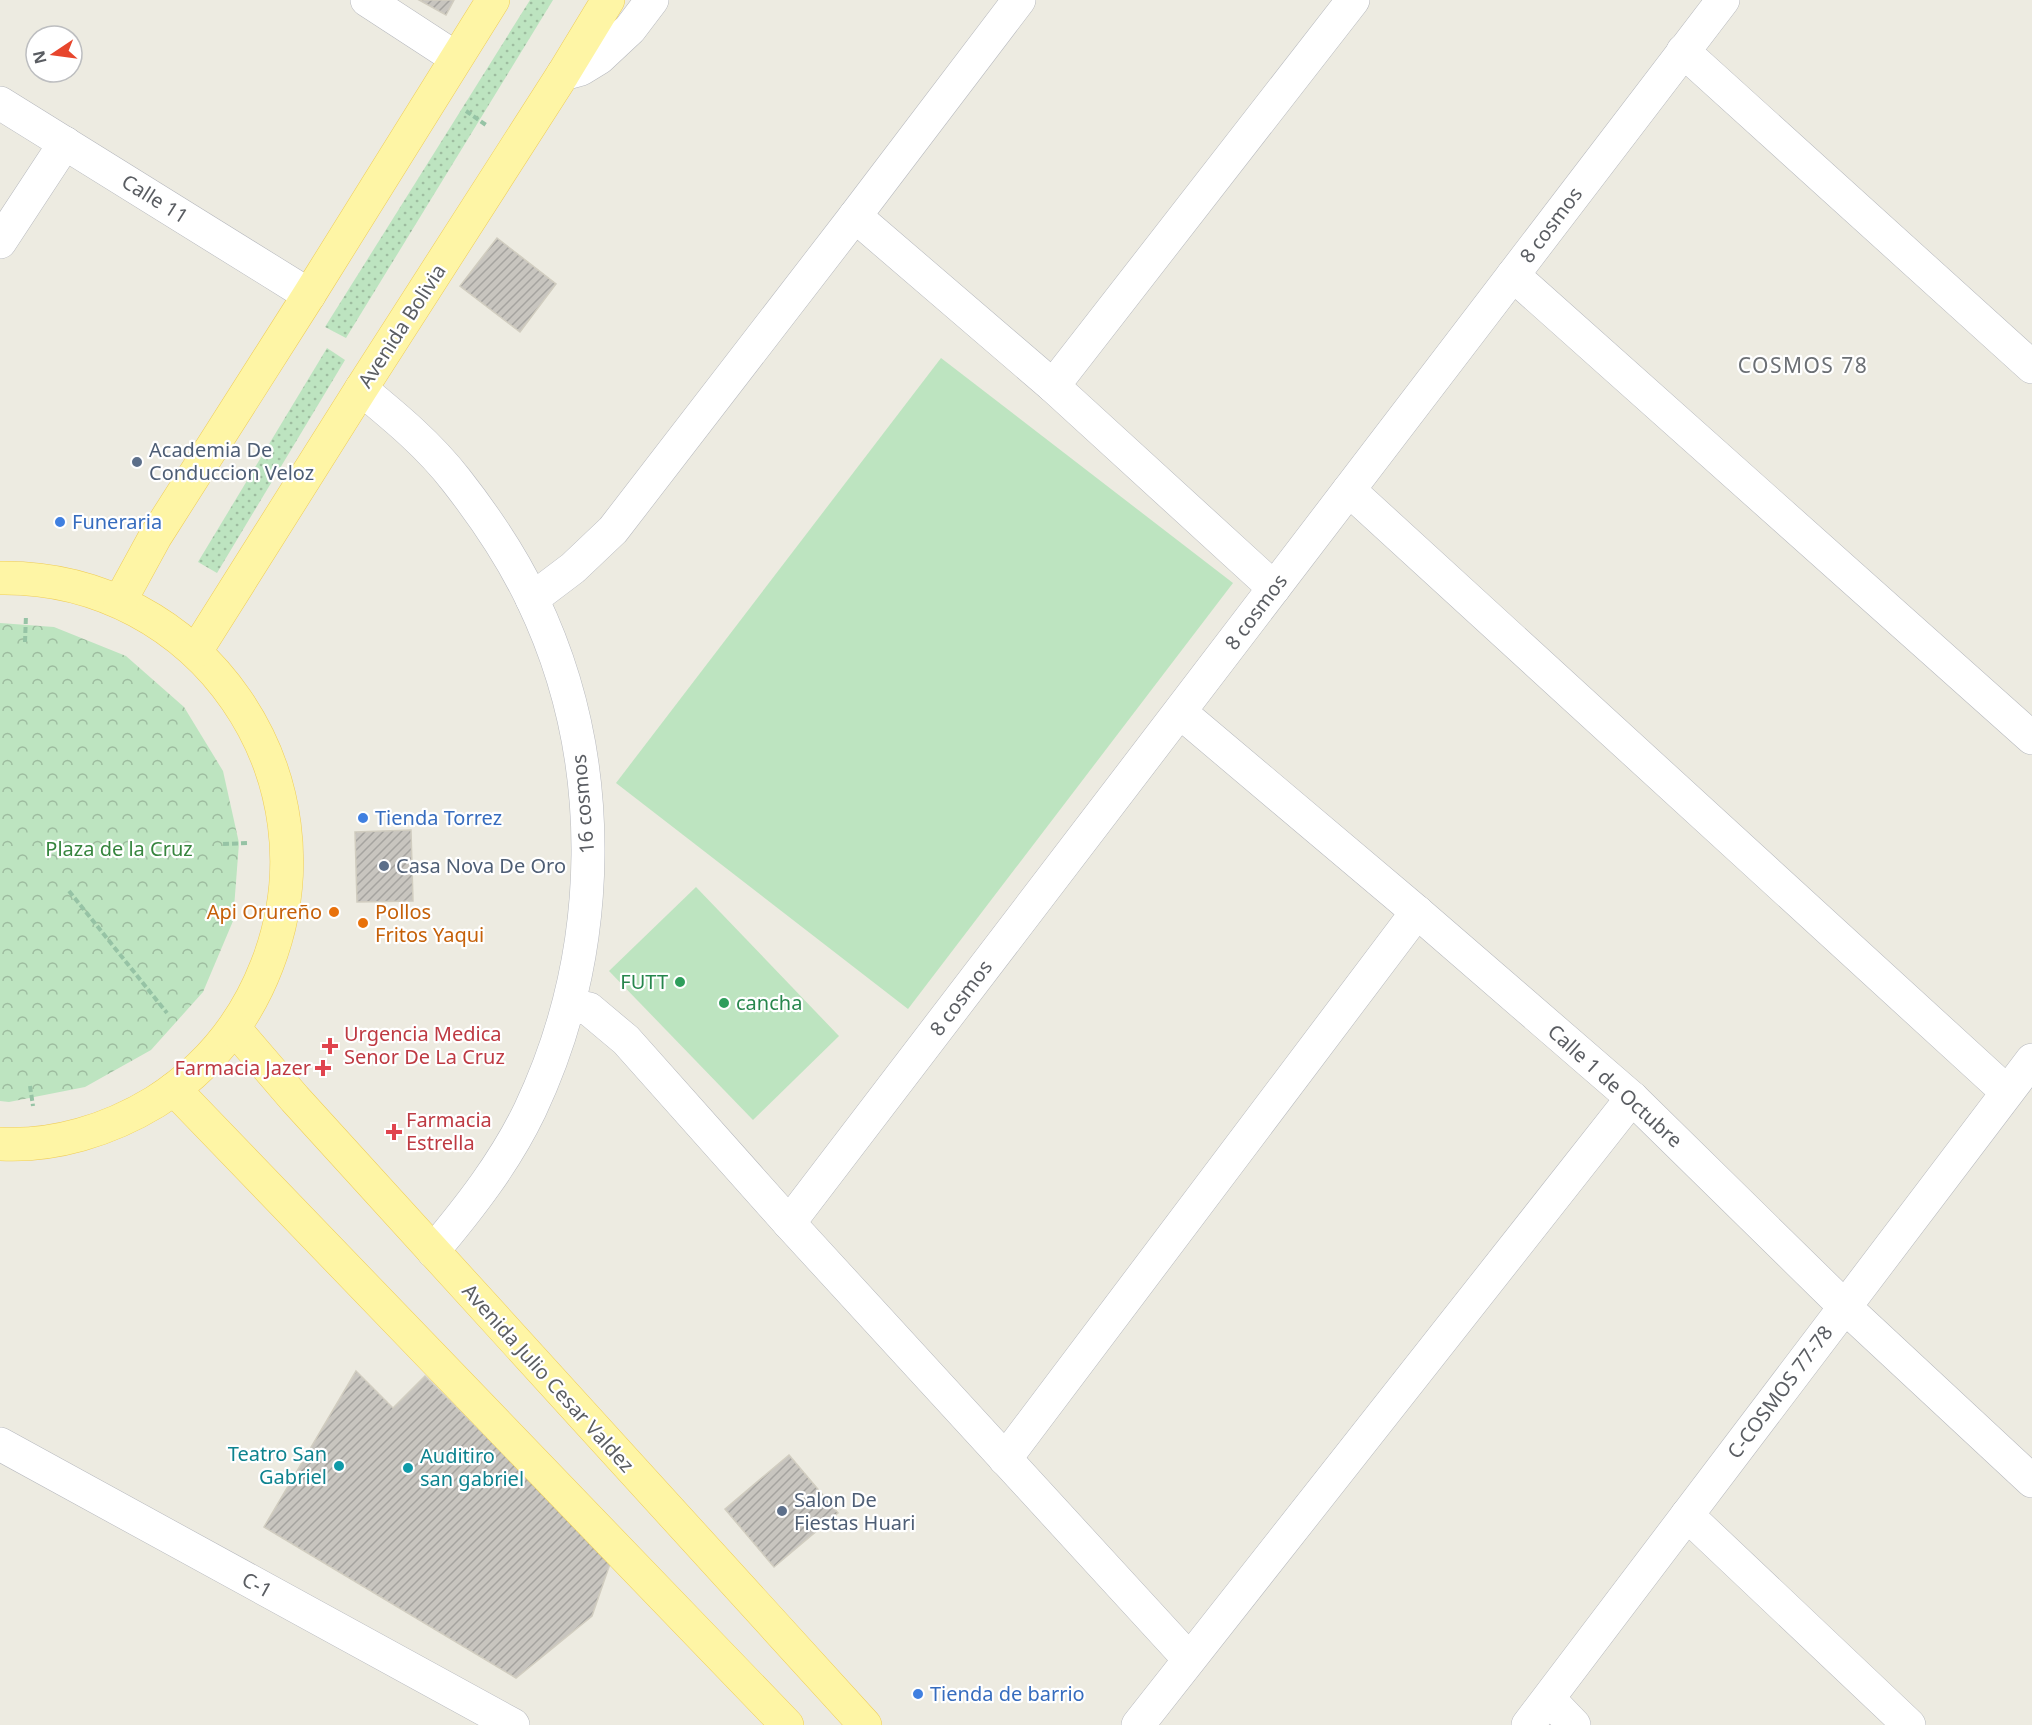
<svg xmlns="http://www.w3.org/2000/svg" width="2032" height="1725" font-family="'Noto Sans',sans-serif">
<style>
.grass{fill:url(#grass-dots)}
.forest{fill:url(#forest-crowns)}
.garden{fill:#bde4c0}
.building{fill:url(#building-hatch);stroke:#d1cdc0;stroke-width:1.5}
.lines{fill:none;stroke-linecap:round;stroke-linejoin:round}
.minor-casing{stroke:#b7b9be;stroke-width:34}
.primary-casing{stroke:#efcd58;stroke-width:34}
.path{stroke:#96c3a5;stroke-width:4;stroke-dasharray:6 3;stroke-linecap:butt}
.minor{stroke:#fff;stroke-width:33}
.primary{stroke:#fef5a5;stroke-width:33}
.service-dot{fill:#5c6f8a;stroke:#fff;stroke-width:2}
.shop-dot{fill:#3f7fe0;stroke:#fff;stroke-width:2}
.food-dot{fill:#e8710a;stroke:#fff;stroke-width:2}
.leisure-dot{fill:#2e9e5b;stroke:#fff;stroke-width:2}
.health-dot{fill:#e0444e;stroke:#fff;stroke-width:2}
.culture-dot{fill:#0f9aa8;stroke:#fff;stroke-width:2}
.labels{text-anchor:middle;stroke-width:4.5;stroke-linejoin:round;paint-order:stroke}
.street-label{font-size:20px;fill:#5a5d62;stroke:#fff}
.service-label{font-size:20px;fill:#4e5e75;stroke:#fff;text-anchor:start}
.shop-label{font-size:20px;fill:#366cbe;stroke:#fff;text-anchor:start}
.park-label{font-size:20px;fill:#36853e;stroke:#fff}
.food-label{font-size:20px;fill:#c56008;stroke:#fff;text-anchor:end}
.leisure-label{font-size:20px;fill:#27864d;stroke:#fff;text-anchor:end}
.health-label{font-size:20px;fill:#be3a42;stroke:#fff;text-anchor:start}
.culture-label{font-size:20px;fill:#0d838f;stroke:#fff;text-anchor:end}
.neighbourhood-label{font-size:21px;letter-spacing:1.5px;fill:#6b6f74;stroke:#fff}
</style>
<defs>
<pattern id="grass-dots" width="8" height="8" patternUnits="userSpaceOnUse" patternTransform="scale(1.5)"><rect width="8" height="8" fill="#bde4c0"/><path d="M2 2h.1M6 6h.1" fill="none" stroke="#9dbc9f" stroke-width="1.8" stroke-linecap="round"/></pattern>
<pattern id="forest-crowns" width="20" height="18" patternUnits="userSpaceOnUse" patternTransform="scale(1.5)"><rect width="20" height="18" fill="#bde4c0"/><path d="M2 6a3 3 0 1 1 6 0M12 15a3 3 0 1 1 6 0" fill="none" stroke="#9dbc9f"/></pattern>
<pattern id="building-hatch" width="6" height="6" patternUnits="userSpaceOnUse" patternTransform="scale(1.5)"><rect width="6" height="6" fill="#c8c5bf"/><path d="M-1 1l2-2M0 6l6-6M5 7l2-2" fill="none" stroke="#a5a39f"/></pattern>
</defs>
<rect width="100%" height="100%" fill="#edebe1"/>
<g class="grass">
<path d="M 530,0 L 553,0 L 346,338 L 325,327 Z"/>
<path d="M 327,348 L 345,360 L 217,573 L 198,562 Z"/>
</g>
<path class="forest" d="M 0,623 L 54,627 L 126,656 L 184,707 L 223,771 L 239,843 L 233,921 L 203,992 L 151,1050 L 85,1087 L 9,1102 L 0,1101 Z"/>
<g class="garden">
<path d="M 941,358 L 1233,583 L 908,1009 L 616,783 Z"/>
<path d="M 696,887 L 839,1036 L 753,1120 L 609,971 Z"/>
</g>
<g class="building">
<path d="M 419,0 L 454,0 L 446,15 Z"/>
<path d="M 497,238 L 556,284 L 520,332 L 460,286 Z"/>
<path d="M 411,830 L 413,901 L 357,902 L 355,832 Z"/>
<path d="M 356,1371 L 393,1408 L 425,1376 L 611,1561 L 592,1616 L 516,1678 L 264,1527 Z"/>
<path d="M 789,1455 L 838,1513 L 774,1567 L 725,1509 Z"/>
</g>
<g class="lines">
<g class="minor-casing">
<g id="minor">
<path d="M 367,0 L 456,58"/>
<path d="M 1683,51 L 2032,367"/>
<path d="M 563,74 L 581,69 L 599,58 L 630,29 L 652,0"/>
<path d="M 0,103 L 309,295"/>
<path d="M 855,216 L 1053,386 L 1274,588"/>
<path d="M 0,242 L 65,143"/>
<path d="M 1513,275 L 2032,738"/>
<path d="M 1053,386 L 1353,0"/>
<path d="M 361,389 C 395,417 429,445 456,480 C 485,517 512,557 532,599 C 609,759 605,951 530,1110 C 505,1162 470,1207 433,1251"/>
<path d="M 1349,490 L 2007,1092"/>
<path d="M 532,599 L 573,568 L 613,530 L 855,216 L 1019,0"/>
<path d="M 1180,712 L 1417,912 L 1632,1098 L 1845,1307 L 2032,1481"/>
<path d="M 569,1005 L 589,1009 L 626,1040 L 789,1223 L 1189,1659"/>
<path d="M 789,1223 L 1723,0"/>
<path d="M 0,1444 L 513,1725"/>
<path d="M 1005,1459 L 1417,912"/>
<path d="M 1687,1515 L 1909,1725"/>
<path d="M 1549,1699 L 1574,1725"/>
<path d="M 1138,1725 L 1632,1098"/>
<path d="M 1528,1725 L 2032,1060"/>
</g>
</g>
<g class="primary-casing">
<g id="primary">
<path d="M 0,578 C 201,575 340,777 267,965 C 245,1022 207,1069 155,1102 C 109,1130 54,1147 0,1144"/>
<path d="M 120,601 L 155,537 L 309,295 L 493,0"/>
<path d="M 196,651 L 361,389 L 563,74 L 608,0"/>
<path d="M 234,1028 L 295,1099 L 865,1725"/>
<path d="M 174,1089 L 787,1725"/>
</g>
</g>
<g class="path">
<path d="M 466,111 L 486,125"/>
<path d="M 25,642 L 26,615"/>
<path d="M 223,844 L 249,843"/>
<path d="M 69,891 L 167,1013"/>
<path d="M 30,1086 L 33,1106"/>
</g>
<use href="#minor" class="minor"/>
<use href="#primary" class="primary"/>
</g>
<g class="service-dot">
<circle cx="137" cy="462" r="6"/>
<circle cx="384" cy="866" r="6"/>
<circle cx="782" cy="1511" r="6"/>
</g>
<g class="shop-dot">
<circle cx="60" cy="522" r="6"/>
<circle cx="363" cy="818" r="6"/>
<circle cx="918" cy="1694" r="6"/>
</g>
<g class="food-dot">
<circle cx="334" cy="912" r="6"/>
<circle cx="363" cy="923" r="6"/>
</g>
<g class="leisure-dot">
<circle cx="680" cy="982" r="6"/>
<circle cx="724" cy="1003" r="6"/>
</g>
<g class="health-dot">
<path d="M327 1037h6v6h6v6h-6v6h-6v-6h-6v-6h6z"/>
<path d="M320 1059h6v6h6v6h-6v6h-6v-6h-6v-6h6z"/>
<path d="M391 1123h6v6h6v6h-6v6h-6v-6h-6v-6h6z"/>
</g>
<g class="culture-dot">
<circle cx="339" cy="1466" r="6"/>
<circle cx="408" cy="1468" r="6"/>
</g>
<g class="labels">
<g class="street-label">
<text transform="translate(155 199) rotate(32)" y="7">Calle 11</text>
<text transform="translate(1551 225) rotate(-53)" y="7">8 cosmos</text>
<text transform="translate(402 326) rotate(-57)" y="7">Avenida Bolivia</text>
<text transform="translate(1256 612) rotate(-53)" y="7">8 cosmos</text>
<text transform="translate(583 804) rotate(-95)" y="7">16 cosmos</text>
<text transform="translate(961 998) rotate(-53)" y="7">8 cosmos</text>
<text transform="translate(1615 1086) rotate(42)" y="7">Calle 1 de Octubre</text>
<text transform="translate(548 1378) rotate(48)" y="7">Avenida Julio Cesar Valdez</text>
<text transform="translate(1780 1392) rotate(-53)" y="7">C-COSMOS 77-78</text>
<text transform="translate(257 1585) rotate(29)" y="7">C-1</text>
</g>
<g class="service-label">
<text x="149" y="457">Academia De<tspan x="149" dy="23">Conduccion Veloz</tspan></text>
<text x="396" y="873">Casa Nova De Oro</text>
<text x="794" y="1507">Salon De<tspan x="794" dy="23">Fiestas Huari</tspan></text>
</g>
<g class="shop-label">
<text x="72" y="529">Funeraria</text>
<text x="375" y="825">Tienda Torrez</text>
<text x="930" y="1701">Tienda de barrio</text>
</g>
<g class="park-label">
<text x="119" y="856">Plaza de la Cruz</text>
</g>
<g class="food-label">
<text x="322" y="919">Api Orureño</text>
<text x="375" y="919" text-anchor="start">Pollos<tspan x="375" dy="23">Fritos Yaqui</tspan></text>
</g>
<g class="leisure-label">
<text x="668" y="989">FUTT</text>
<text x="736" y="1010" text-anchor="start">cancha</text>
</g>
<g class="health-label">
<text x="344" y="1041">Urgencia Medica<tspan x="344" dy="23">Senor De La Cruz</tspan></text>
<text x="311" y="1075" text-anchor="end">Farmacia Jazer</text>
<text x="406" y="1127">Farmacia<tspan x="406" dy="23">Estrella</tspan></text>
</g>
<g class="culture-label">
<text x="327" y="1461">Teatro San<tspan x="327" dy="23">Gabriel</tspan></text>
<text x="420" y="1463" text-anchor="start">Auditiro<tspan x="420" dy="23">san gabriel</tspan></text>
</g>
<g class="neighbourhood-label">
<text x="1803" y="373">COSMOS 78</text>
</g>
</g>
<g transform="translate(54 54) rotate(257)"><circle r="28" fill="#ffffff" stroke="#bdbec0" stroke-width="1.5"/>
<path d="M0-4.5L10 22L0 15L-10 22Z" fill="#e7462d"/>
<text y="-9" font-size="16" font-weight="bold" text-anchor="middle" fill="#5a5d62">N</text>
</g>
</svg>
